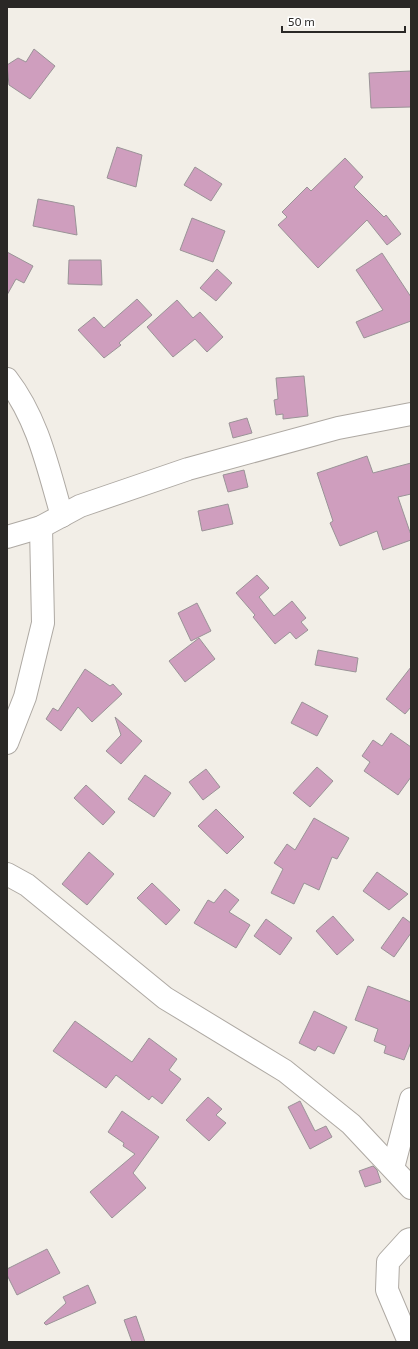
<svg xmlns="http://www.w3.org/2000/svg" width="418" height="1349" font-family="'Exo 2',sans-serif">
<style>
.building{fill:#cf9ebe;stroke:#9a9397}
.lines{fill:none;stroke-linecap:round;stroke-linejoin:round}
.minor-casing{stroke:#aea9a3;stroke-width:24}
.minor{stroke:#fff;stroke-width:22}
</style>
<rect width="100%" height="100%" fill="#f2eee7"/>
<g class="building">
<path d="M 34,49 L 55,66 L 30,99 L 9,85 L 7,65 L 18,58 L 26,62 Z"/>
<path d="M 411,71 L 411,107 L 371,108 L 369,73 Z"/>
<path d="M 117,147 L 142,155 L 136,187 L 107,178 Z"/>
<path d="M 345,158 L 363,177 L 354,187 L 384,217 L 386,215 L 401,234 L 387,245 L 367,220 L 318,268 L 278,225 L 287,217 L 282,212 L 307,187 L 311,191 Z"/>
<path d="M 195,167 L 222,184 L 211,201 L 184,185 Z"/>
<path d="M 38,199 L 74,206 L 77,235 L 33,226 Z"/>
<path d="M 192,218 L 225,231 L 213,262 L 180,250 Z"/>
<path d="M 7,252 L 33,266 L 24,283 L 16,279 L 7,295 Z"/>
<path d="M 382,253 L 411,297 L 411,321 L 364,338 L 356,322 L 383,310 L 356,270 Z"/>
<path d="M 69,260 L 101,260 L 102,285 L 68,284 Z"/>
<path d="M 217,269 L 232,283 L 216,301 L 200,288 Z"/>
<path d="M 137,299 L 152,315 L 119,343 L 121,345 L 104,358 L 78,330 L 94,317 L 104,328 Z"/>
<path d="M 177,300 L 193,318 L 200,312 L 223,337 L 207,352 L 195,339 L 173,357 L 147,327 Z"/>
<path d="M 304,376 L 308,416 L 283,419 L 283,414 L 276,415 L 274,400 L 278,399 L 276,378 Z"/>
<path d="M 247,418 L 252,433 L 233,438 L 229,423 Z"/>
<path d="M 367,456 L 373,473 L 411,463 L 411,494 L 398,497 L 411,535 L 411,540 L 383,550 L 377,531 L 340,546 L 330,523 L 333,521 L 317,473 Z"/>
<path d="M 244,470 L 248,487 L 228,492 L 223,475 Z"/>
<path d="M 228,504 L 233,524 L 202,531 L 198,511 Z"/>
<path d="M 257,575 L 269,588 L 259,597 L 274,616 L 292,601 L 306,618 L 301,622 L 308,630 L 296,639 L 290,632 L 275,644 L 253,617 L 255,615 L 236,593 Z"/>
<path d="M 197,603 L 211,631 L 191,641 L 178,613 Z"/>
<path d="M 199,638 L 215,659 L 185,682 L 169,661 Z"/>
<path d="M 318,650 L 358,658 L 356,672 L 315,665 Z"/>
<path d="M 411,667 L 411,707 L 405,714 L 386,699 Z"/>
<path d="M 85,669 L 110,686 L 113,684 L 122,694 L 92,722 L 78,707 L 61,731 L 46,719 L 53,708 L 58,711 Z"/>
<path d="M 302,702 L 328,716 L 317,736 L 291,723 Z"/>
<path d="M 115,717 L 142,741 L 121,764 L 106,751 L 121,735 Z"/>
<path d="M 391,733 L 411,747 L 411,777 L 398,795 L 364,771 L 370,762 L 362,756 L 373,740 L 382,746 Z"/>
<path d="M 317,767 L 333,781 L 310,807 L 293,793 Z"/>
<path d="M 206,769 L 220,787 L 203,800 L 189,782 Z"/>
<path d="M 145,775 L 171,793 L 154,817 L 128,799 Z"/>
<path d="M 86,785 L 115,812 L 103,825 L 74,798 Z"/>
<path d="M 216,809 L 244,837 L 227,854 L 198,826 Z"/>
<path d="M 314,818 L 349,838 L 337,859 L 332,857 L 319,890 L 304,883 L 294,904 L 271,893 L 283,869 L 274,863 L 287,844 L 295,850 Z"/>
<path d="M 89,852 L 114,874 L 87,905 L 62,884 Z"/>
<path d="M 377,872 L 408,894 L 389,910 L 363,891 Z"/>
<path d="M 152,883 L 180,910 L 166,925 L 137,898 Z"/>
<path d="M 225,889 L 239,900 L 229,912 L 250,925 L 236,948 L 194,923 L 208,900 L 214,903 Z"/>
<path d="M 333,916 L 354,940 L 337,955 L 316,931 Z"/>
<path d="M 403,917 L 411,923 L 411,933 L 394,957 L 381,948 Z"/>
<path d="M 266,919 L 292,938 L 280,955 L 254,936 Z"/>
<path d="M 368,986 L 411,1002 L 411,1042 L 404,1060 L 384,1053 L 386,1046 L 374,1041 L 378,1029 L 355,1020 Z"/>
<path d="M 314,1011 L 347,1027 L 334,1054 L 318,1046 L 315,1051 L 299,1043 Z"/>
<path d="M 75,1021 L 132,1062 L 149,1038 L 177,1059 L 169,1070 L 181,1079 L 162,1104 L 152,1096 L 149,1100 L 116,1075 L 106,1088 L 53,1051 Z"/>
<path d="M 208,1097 L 222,1109 L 216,1115 L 226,1123 L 209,1141 L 186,1120 Z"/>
<path d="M 300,1101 L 315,1131 L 326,1126 L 332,1137 L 310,1149 L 288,1107 Z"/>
<path d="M 122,1111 L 159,1137 L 133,1173 L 146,1188 L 112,1218 L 90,1192 L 135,1154 L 123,1146 L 124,1143 L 108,1132 Z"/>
<path d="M 373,1166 L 377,1170 L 381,1182 L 365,1187 L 359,1171 Z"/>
<path d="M 47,1249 L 60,1273 L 17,1295 L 7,1275 L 7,1269 Z"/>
<path d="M 88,1285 L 96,1303 L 46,1325 L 44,1323 L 66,1303 L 63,1297 Z"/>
<path d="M 136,1316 L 145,1342 L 132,1342 L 124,1320 Z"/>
</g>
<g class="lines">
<g class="minor-casing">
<g id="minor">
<path d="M 7,379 C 38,419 48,468 62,516"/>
<path d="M 7,537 L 41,527 L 80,506 L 188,469 L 338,428 L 411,414"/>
<path d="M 7,743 L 25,697 L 43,623 L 41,527"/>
<path d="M 7,874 L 27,885 L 165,998 L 285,1071 L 351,1124 L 411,1188"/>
<path d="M 393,1168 L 411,1099"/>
<path d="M 409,1342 L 387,1290 L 388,1262 L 408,1240 L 411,1239"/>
</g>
</g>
<use href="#minor" class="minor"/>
</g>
<rect width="418" height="1349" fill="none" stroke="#2a2826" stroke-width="16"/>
<path d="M282 26v6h123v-6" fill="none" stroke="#2a2826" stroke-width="2"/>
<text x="288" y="26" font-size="12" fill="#2a2826" stroke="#ffffff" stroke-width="3" paint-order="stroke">50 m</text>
</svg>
